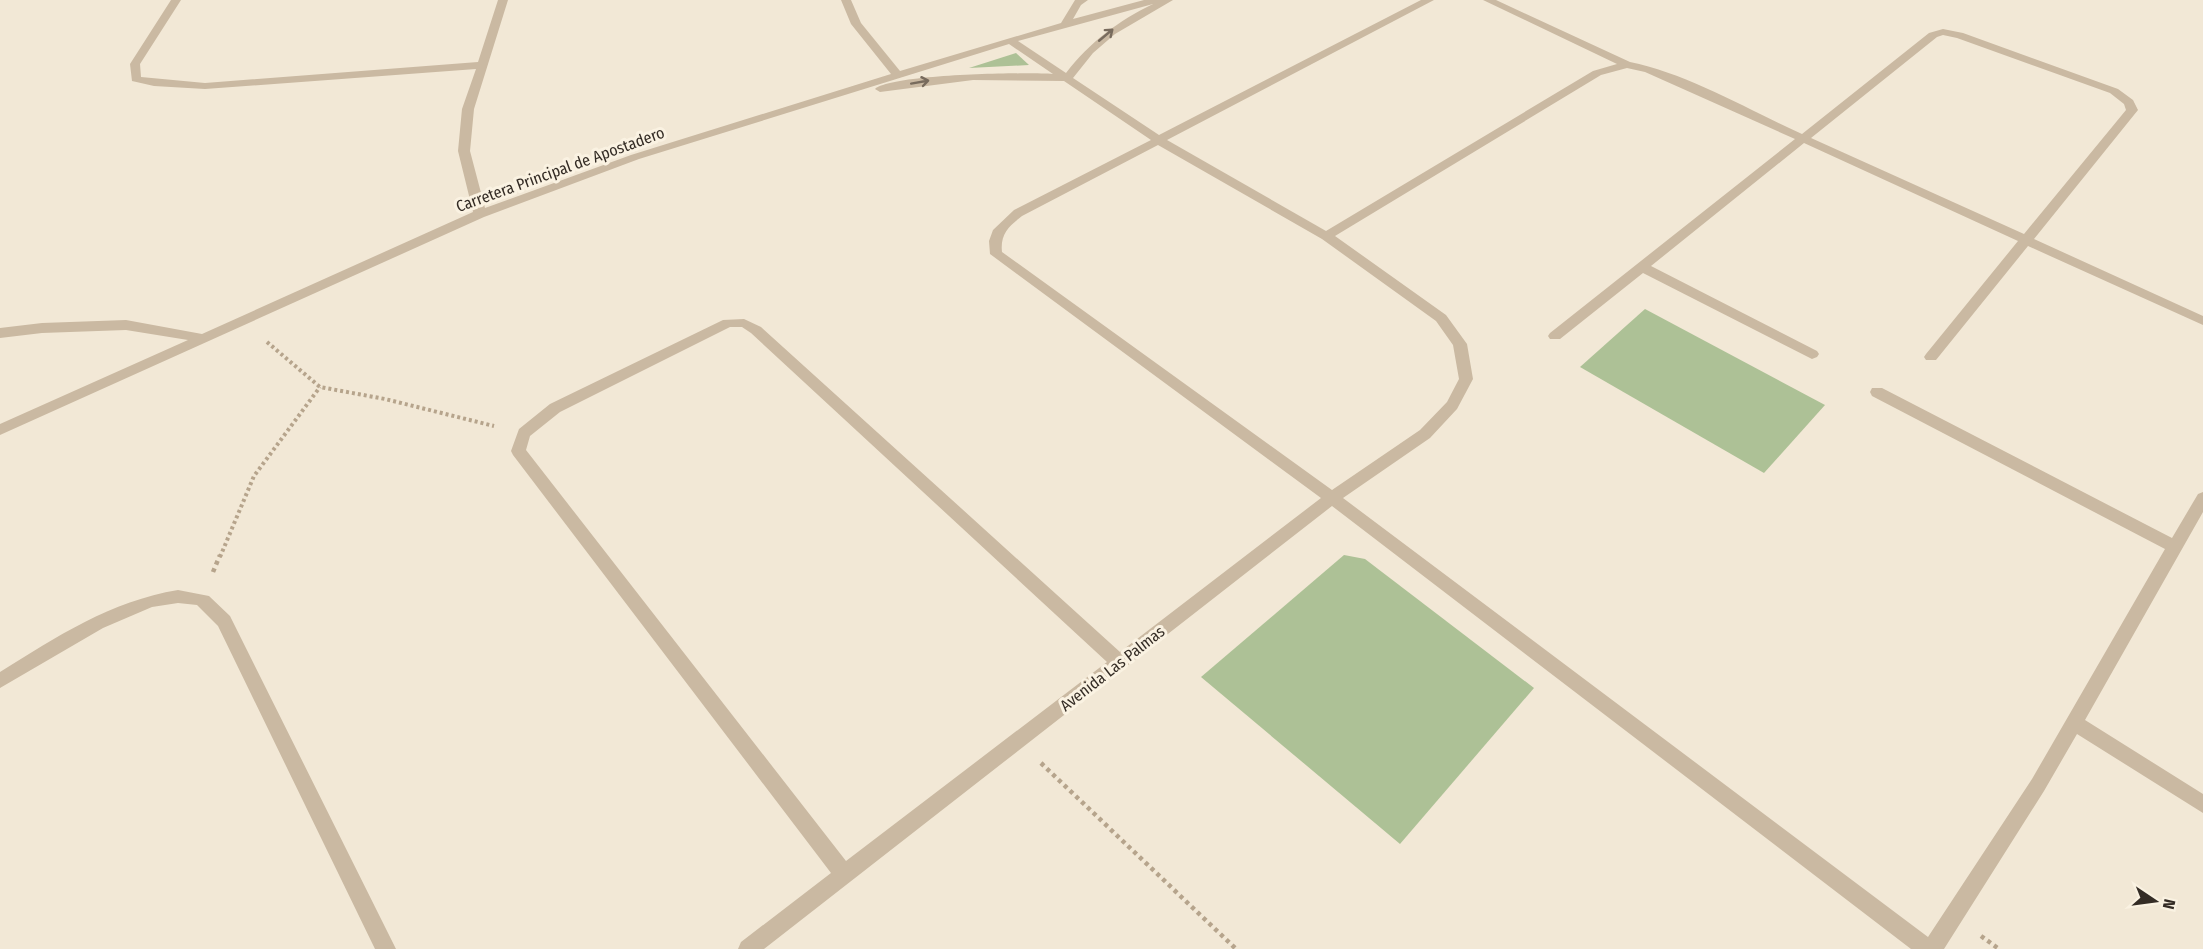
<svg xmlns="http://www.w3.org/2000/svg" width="2203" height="949" font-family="'Fira Sans Condensed',sans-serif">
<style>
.green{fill:#adc196}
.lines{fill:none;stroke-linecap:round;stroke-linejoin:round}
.path-far1{stroke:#b6a48c;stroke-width:4;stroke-dasharray:3 3;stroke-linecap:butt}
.path{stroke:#b6a48c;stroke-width:4.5;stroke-dasharray:4 4;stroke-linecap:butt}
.minor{fill:#cab9a2;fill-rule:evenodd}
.oneway{stroke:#786b5d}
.labels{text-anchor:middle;stroke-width:6;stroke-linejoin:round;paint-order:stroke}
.street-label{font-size:16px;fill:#342c25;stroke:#faf2e2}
</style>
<rect width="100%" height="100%" fill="#f2e8d6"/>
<g class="green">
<path d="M 1016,53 L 1029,65 L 969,68 Z"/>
<path d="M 1645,309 L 1825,405 L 1764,473 L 1580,367 Z"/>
<path d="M 1344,555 L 1365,559 L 1534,688 L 1400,844 L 1201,677 Z"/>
</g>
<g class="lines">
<g class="path-far1">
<path d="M 267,342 L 320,387 L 385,399 L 494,426"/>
<path d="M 220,557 L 254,476 L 320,387"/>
</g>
<g class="path">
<path d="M 213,572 L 220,555"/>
<path d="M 1041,763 L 1236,949"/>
<path d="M 1981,936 L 1999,949"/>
</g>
<g class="minor">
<path d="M 171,0 L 181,0 L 140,64 L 141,77 L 205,83 L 478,62 L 498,0 L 508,0 L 474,109 L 470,151 L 485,208 L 631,155 L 891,74 L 851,24 L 841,0 L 851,0 L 861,23 L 900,71 L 1061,23 L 1075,0 L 1088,0 L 1081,5 L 1073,19 L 1144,0 L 1173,0 L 1115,34 L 1093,53 L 1073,78 L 1159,135 L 1421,0 L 1434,0 L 1167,140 L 1326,231 L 1593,71 L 1617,64 L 1483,0 L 1496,0 L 1630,62 C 1686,73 1749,110 1802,134 L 1929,33 L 1943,29 L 1963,33 L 2118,89 L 2133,100 L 2138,110 L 2034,239 L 2203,316 L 2203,325 L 2028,246 L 1936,360 L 1926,360 L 1924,357 L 1926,354 L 2018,241 L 1804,143 L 1651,266 L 1817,351 L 1819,354 L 1817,357 L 1812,359 L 1643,273 L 1560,339 L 1550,339 L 1548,336 L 1550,333 L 1795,139 L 1645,72 L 1627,68 L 1601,75 L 1335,236 L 1446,315 L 1467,344 L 1473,379 L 1457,409 L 1430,438 L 1343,498 L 1928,937 L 2032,779 L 2165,549 L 1872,396 L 1870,392 L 1872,388 L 1882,388 L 2172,538 L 2198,494 L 2203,492 L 2203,512 L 2085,720 L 2203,794 L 2203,813 L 2077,734 L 2044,791 L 1944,949 L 1911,949 L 1332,506 L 764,949 L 738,949 L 741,942 L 831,873 L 513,455 L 511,451 L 519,429 L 550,404 L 723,320 L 744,319 L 761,327 L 1120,652 L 1321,498 L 990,254 L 989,241 L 993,230 L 1014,210 L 1151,140 L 1064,81 L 973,80 L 880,92 L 875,89 C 893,74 1024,72 1053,74 L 1009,44 L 639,159 L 484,217 L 0,435 L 0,424 L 188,340 L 126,330 L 42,333 L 0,338 L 0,328 L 42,323 L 126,320 L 202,334 L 473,212 L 458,151 L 462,109 L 476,69 L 205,89 L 154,86 L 132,81 L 130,64 ZM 1153,4 C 1118,21 1090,42 1066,73 L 1018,41 ZM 1943,35 L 1957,38 L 2110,93 L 2124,104 L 2126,110 L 2024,234 L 1811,138 L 1937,37 ZM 1158,145 L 1322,239 L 1436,321 L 1453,345 L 1459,379 L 1447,402 L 1420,430 L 1332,490 L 1002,252 C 1000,234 1009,226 1022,216 ZM 730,327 L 742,327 L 751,333 L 1107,662 L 846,861 L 526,450 L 530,436 L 560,412 Z"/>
<path d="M 178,590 L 209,596 L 230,616 L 396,949 L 375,949 L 218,626 L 197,605 L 178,603 L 152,607 L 103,628 L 0,688 L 0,672 C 56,637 111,601 178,590 Z"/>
</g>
</g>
<defs><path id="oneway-shaft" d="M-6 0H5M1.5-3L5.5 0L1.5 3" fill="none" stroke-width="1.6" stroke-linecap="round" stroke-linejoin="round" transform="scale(1.5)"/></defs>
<g class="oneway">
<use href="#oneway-shaft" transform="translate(1106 35) rotate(-40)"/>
<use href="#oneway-shaft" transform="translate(920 82) rotate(-10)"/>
</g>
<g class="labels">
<g class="street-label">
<text transform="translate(560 169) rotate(-20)" y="6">Carretera Principal de Apostadero</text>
<text transform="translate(1112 668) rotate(-38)" y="6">Avenida Las Palmas</text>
</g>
</g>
<g transform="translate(2155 901) rotate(103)" stroke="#faf2e2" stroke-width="4.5" paint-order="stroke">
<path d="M0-4.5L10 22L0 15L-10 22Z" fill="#342c25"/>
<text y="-9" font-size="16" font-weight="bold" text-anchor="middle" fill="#342c25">N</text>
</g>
</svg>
